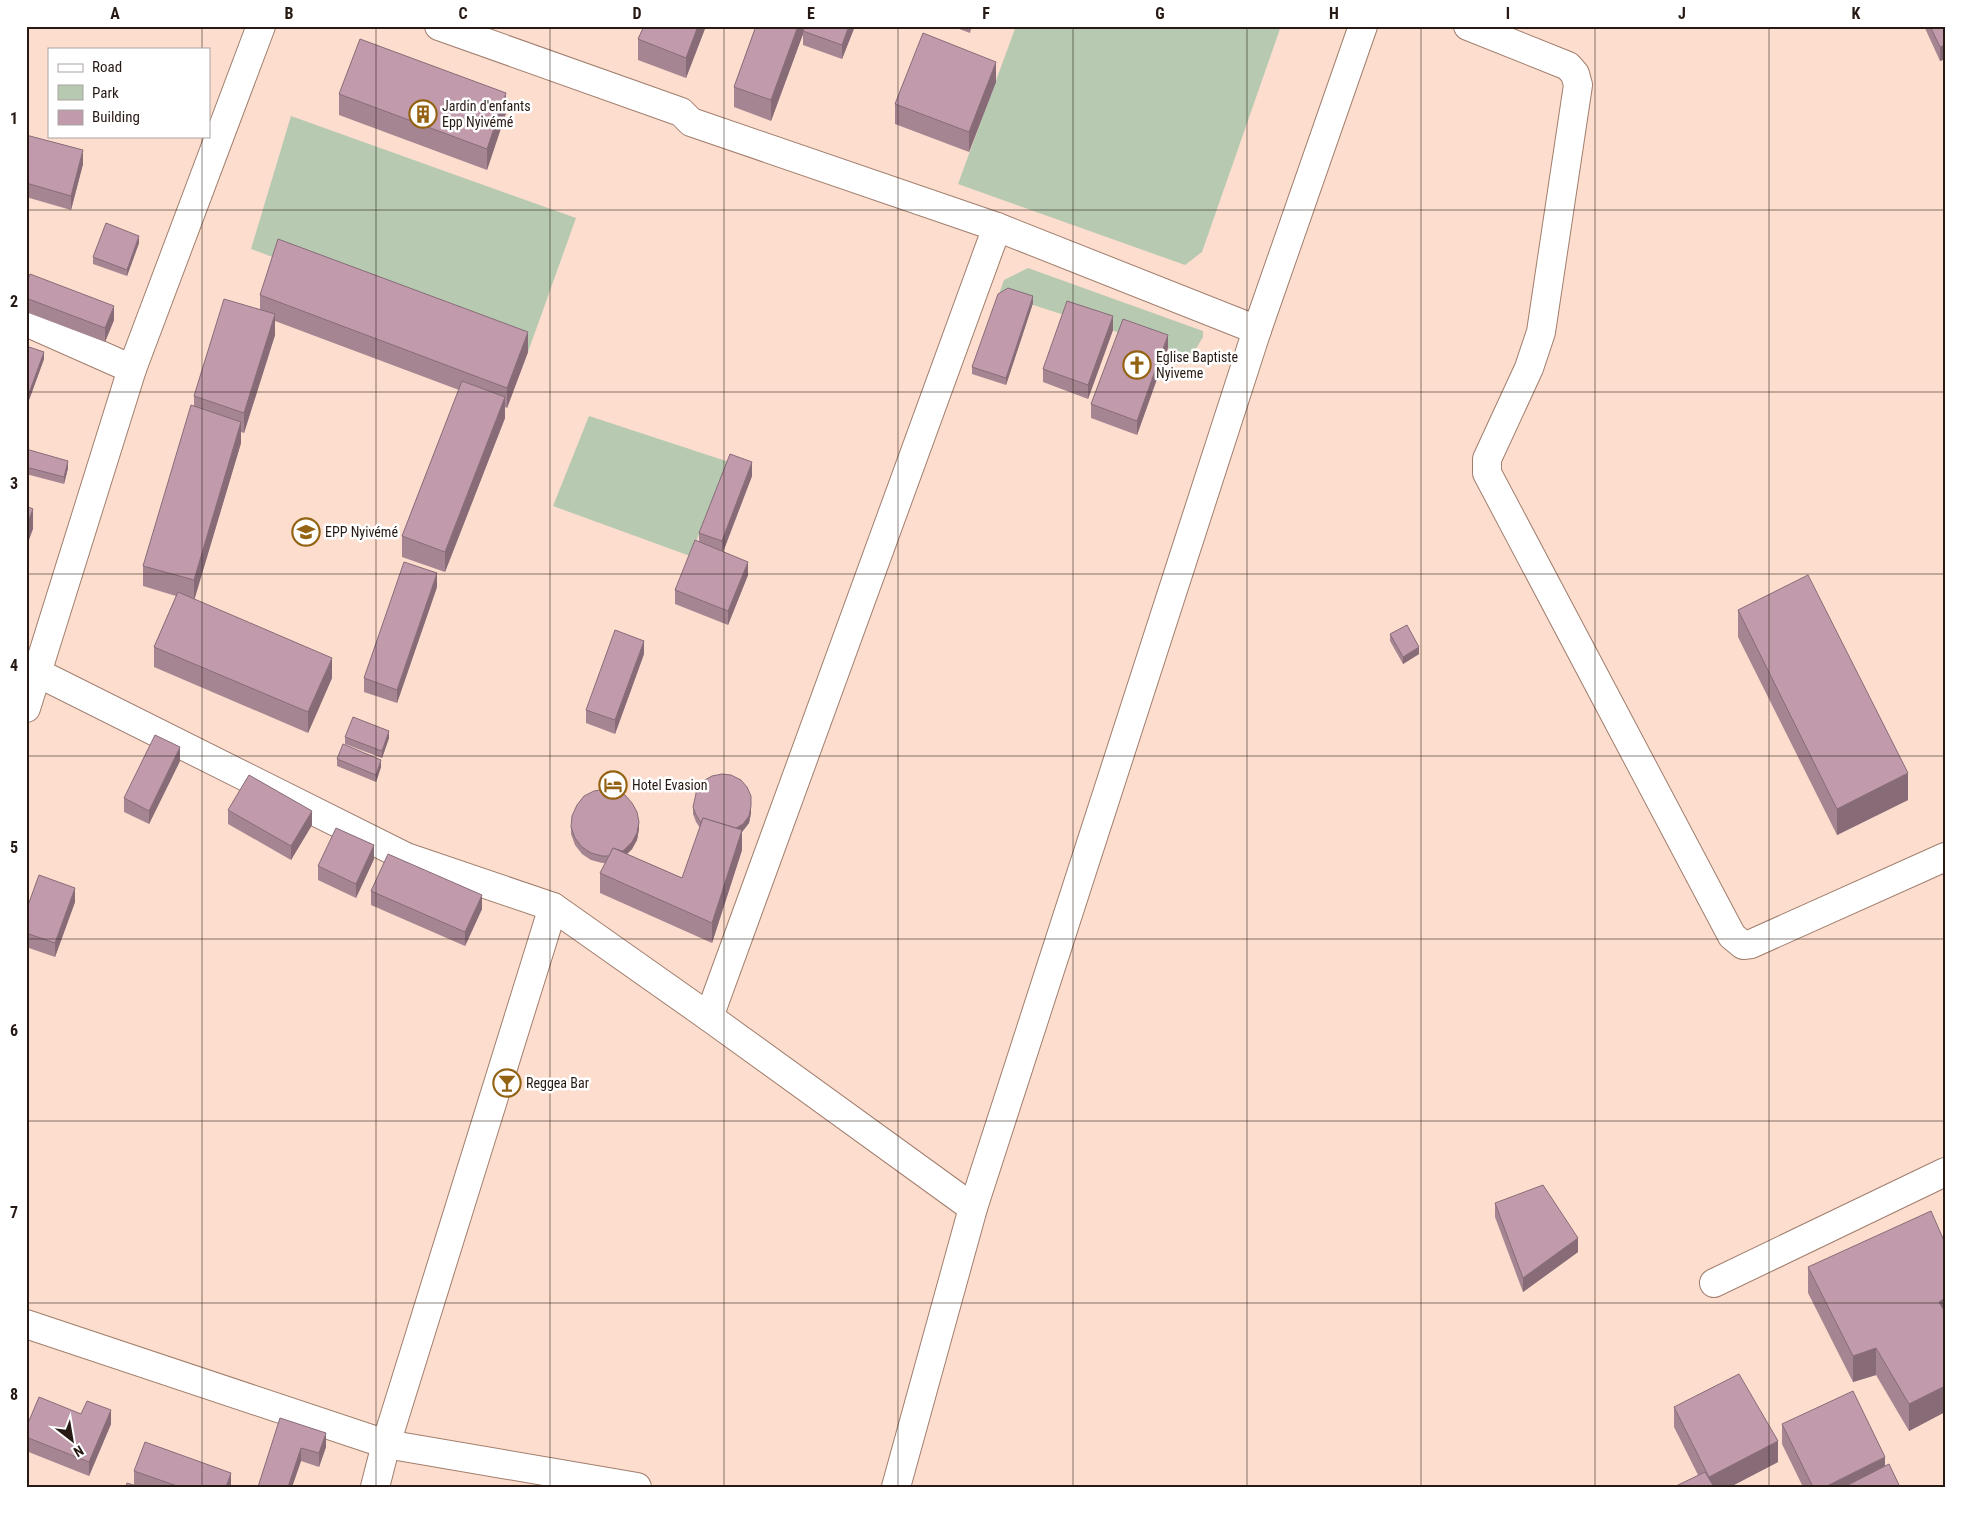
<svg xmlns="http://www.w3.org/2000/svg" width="1971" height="1513" font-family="'Roboto Condensed',sans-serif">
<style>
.green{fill:#b7cab1}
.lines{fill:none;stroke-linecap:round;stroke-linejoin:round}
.minor-casing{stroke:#a17e6d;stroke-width:30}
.minor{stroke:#fff;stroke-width:28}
.wall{fill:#a68593}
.shaded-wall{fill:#876c78}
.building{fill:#c19bab;stroke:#876c78}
.grid{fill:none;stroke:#271913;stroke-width:1;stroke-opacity:0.55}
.labels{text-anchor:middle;stroke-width:5;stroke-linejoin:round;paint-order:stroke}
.poi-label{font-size:14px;fill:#271913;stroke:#fff;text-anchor:start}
.neatline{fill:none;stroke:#271913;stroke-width:2}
.grid-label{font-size:16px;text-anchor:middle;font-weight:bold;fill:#271913}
</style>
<rect width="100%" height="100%" fill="#fcddce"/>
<g class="green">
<path d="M 1016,26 L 1281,26 L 1202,252 L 1185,265 L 958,184 Z"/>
<path d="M 291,116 L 576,218 L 528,352 L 251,249 Z"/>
<path d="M 1028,268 L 1203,331 L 1203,337 L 1194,352 L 1186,354 L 999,294 L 1004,280 Z"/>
<path d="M 589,416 L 729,462 L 690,556 L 553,506 Z"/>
</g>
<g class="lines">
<g class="minor-casing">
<g id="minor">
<path d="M 439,26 L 681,112 L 691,122 L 997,227 L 1257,330"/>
<path d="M 1468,26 L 1568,66 L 1575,74 L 1578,85 L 1541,332 L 1529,368 L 1487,459 L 1487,473 L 1732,936 L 1743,945 L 1751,944 L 1945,857"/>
<path d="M 26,322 L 132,369"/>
<path d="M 26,667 L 406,857 L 553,907 L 709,1017 L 973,1208"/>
<path d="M 26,708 L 132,369 L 261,26"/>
<path d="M 709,1017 L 997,227"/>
<path d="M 1714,1283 L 1945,1172"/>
<path d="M 26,1324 L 386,1444 L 637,1487"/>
<path d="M 375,1487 L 386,1444 L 553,907"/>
<path d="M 896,1487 L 973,1208 L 1257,330 L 1363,26"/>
</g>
</g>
<use href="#minor" class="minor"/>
</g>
<g class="wall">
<path d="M 644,26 L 706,26 L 686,78 L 638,60 L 638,39 Z"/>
<path d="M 756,26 L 855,26 L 842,59 L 803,45 L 803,34 L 771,121 L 734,107 L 734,87 Z"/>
<path d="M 951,26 L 972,26 L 970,33 Z"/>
<path d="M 1924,26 L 1945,26 L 1945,59 L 1940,61 Z"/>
<path d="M 996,82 L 969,152 L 895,124 L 895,104 Z"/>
<path d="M 339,94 L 506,113 L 487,170 L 339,115 Z"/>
<path d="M 26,135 L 83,164 L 71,210 L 26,197 Z"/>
<path d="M 139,243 L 127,276 L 93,264 L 93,257 Z"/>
<path d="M 26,284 L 114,320 L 105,342 L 26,312 Z"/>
<path d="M 260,295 L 528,352 L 507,408 L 505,407 L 505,418 L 445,572 L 402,557 L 402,536 L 459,390 L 275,321 L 275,335 L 244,433 L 241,432 L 241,443 L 194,599 L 332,678 L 308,733 L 154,667 L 154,647 L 176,596 L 143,586 L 143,566 L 194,406 L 194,396 L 260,310 Z"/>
<path d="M 1033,303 L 1006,385 L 972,374 L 972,367 Z"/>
<path d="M 1113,330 L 1088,399 L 1043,382 L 1043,369 Z"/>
<path d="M 26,346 L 44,359 L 29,400 L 26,398 Z"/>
<path d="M 1168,348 L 1137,435 L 1091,418 L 1091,404 Z"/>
<path d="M 26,449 L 68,468 L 64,484 L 26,474 Z"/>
<path d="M 752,476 L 723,551 L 748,575 L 728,625 L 675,604 L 675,590 L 699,542 L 699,533 Z"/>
<path d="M 437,587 L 397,703 L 364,692 L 364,678 Z"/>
<path d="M 1738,610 L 1908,800 L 1837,835 L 1738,637 Z"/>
<path d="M 1390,634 L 1419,654 L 1403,664 L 1390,641 Z"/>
<path d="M 644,654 L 615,734 L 586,723 L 586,710 Z"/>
<path d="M 345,737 L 389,738 L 382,758 L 345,744 Z"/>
<path d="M 337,759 L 381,767 L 376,782 L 337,766 Z"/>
<path d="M 180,761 L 149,824 L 124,812 L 124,798 Z"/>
<path d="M 693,807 L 751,813 L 749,823 L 742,832 L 742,850 L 712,943 L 600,893 L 600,873 L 605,863 L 602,863 L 591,860 L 582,854 L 575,845 L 571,834 L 571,827 L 639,829 L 637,840 L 632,849 L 627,854 L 682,878 L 700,828 L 696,822 L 693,814 Z"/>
<path d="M 228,810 L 312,825 L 291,860 L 228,824 Z"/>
<path d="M 374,859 L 356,898 L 318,880 L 318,866 Z"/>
<path d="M 371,891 L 482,909 L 465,946 L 371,905 Z"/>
<path d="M 75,902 L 55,957 L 26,947 L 26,911 Z"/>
<path d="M 1495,1203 L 1578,1252 L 1523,1292 L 1495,1217 Z"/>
<path d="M 1945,1243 L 1945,1412 L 1909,1431 L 1876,1375 L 1853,1382 L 1808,1293 L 1808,1267 Z"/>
<path d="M 1674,1407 L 1778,1462 L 1730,1487 L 1698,1475 L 1674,1427 Z"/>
<path d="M 81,1414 L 111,1424 L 89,1476 L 26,1451 L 26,1428 Z"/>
<path d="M 280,1418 L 326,1447 L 319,1467 L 301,1461 L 292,1487 L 258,1487 Z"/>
<path d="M 1782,1424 L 1885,1466 L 1900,1487 L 1803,1487 L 1782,1444 Z"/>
<path d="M 134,1471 L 231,1487 L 140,1487 L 134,1485 Z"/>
</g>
<g class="shaded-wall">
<path d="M 698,26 L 706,26 L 686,78 L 686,58 Z"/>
<path d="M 798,26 L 806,26 L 803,31 L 803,34 L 771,121 L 771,100 Z"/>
<path d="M 849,26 L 855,26 L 842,59 L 842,45 Z"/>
<path d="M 1945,45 L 1945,59 L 1940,61 L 1940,47 Z"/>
<path d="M 996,62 L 996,82 L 969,152 L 969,132 Z"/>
<path d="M 506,93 L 506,113 L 487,170 L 487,149 Z"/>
<path d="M 83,150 L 83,164 L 71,210 L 71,196 Z"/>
<path d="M 139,236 L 139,243 L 127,276 L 127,270 Z"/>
<path d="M 1033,296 L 1033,303 L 1006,385 L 1006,378 Z"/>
<path d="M 114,306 L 114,320 L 105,342 L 105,328 Z"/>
<path d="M 275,314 L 275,335 L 244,433 L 244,413 Z"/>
<path d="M 1113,316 L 1113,330 L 1088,399 L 1088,385 Z"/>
<path d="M 528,332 L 528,352 L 507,408 L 507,388 Z"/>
<path d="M 1168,335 L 1168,348 L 1137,435 L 1137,421 Z"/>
<path d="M 44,352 L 44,359 L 29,400 L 29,393 Z"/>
<path d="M 505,397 L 505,418 L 445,572 L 445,552 Z"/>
<path d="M 241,422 L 241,443 L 194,601 L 194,580 Z"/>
<path d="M 68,461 L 68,468 L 64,484 L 64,477 Z"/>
<path d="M 752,462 L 752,476 L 722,555 L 722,541 Z"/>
<path d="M 33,509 L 33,529 L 26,548 L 26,527 Z"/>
<path d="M 748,562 L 748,575 L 728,625 L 728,611 Z"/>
<path d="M 437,573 L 437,587 L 397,703 L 397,690 Z"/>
<path d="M 644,641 L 644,654 L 615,734 L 615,720 Z"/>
<path d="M 1419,647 L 1419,654 L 1403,664 L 1403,657 Z"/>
<path d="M 332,658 L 332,678 L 308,733 L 308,712 Z"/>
<path d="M 389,731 L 389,738 L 382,758 L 382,751 Z"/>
<path d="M 180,747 L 180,761 L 149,824 L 149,811 Z"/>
<path d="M 381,760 L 381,767 L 376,782 L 376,775 Z"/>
<path d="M 1908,773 L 1908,800 L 1837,835 L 1837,809 Z"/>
<path d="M 751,806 L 751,813 L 749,823 L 742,832 L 742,850 L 712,943 L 712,923 L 735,829 Z"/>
<path d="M 312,811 L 312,825 L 291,860 L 291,846 Z"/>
<path d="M 639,822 L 639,829 L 637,840 L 632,849 L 624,857 L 614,855 Z"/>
<path d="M 374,845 L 374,859 L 356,898 L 356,884 Z"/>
<path d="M 75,888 L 75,902 L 55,957 L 55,943 Z"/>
<path d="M 482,895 L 482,909 L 465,946 L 465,932 Z"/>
<path d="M 1578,1238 L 1578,1252 L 1523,1292 L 1523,1278 Z"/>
<path d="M 1945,1298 L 1945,1325 L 1939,1302 Z"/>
<path d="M 1876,1348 L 1876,1375 L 1853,1382 L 1853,1356 Z"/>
<path d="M 1945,1386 L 1945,1412 L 1909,1431 L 1909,1404 Z"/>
<path d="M 111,1410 L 111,1424 L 89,1476 L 89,1462 Z"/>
<path d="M 326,1433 L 326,1447 L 319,1467 L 319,1453 Z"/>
<path d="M 1778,1441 L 1778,1462 L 1730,1487 L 1709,1487 L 1709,1477 Z"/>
<path d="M 301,1448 L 301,1461 L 292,1487 L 288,1487 Z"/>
<path d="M 1885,1457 L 1885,1478 L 1866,1487 L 1825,1487 Z"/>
<path d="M 231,1473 L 231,1486 L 226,1487 Z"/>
</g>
<g class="building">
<path d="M 644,26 L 698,26 L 686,58 L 638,39 Z"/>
<path d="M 756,26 L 798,26 L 771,100 L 734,87 Z"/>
<path d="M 805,26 L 849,26 L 842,45 L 803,31 Z"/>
<path d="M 1930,26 L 1945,26 L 1945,45 L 1940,47 Z"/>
<path d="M 923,33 L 996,62 L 969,132 L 895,104 Z"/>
<path d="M 360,39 L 506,93 L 487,149 L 339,94 Z"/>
<path d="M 26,135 L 83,150 L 71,196 L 26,183 Z"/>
<path d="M 106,223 L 139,236 L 127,270 L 93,257 Z"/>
<path d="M 278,239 L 528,332 L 507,388 L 260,295 Z"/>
<path d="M 30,274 L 114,306 L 105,328 L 26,298 L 26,284 Z"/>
<path d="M 1008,288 L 1033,296 L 1006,378 L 972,367 L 998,294 Z"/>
<path d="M 224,299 L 275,314 L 244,413 L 194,396 Z"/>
<path d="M 1067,301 L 1113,316 L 1088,385 L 1043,369 Z"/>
<path d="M 1123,319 L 1168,335 L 1137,421 L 1091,404 Z"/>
<path d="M 26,346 L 44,352 L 29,393 L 26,391 Z"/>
<path d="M 462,381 L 505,397 L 445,552 L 402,536 Z"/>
<path d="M 191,405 L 241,422 L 194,580 L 143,566 Z"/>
<path d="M 26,449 L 68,461 L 64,477 L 26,467 Z"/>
<path d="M 730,454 L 752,462 L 722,541 L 699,533 Z"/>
<path d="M 26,506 L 33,509 L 26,527 Z"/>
<path d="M 695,540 L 748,562 L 728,611 L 675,590 Z"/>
<path d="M 404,562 L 437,573 L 397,690 L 364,678 Z"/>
<path d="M 1808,575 L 1908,773 L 1837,809 L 1738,610 Z"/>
<path d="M 178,592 L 332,658 L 308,712 L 154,647 Z"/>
<path d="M 1407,625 L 1419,647 L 1403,657 L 1390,634 Z"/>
<path d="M 615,630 L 644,641 L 615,720 L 586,710 Z"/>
<path d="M 353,717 L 389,731 L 382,751 L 345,737 Z"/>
<path d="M 155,735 L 180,747 L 149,811 L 124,798 Z"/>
<path d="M 343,744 L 381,760 L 376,775 L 337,759 Z"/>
<path d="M 722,774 L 731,775 L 741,780 L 747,787 L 751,796 L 751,806 L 749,816 L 743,824 L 736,828 L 703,818 L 701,823 L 696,815 L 693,807 L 697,789 L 703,781 L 712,776 Z"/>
<path d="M 249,775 L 312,811 L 291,846 L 228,810 Z"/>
<path d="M 605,789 L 615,790 L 625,795 L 632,803 L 637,812 L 639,822 L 637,833 L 632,842 L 624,850 L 622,851 L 613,848 L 609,856 L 602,856 L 591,853 L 582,847 L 575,838 L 571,827 L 572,816 L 577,805 L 584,796 L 594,791 Z"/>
<path d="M 703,818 L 742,830 L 712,923 L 600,873 L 613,848 L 682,878 Z"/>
<path d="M 336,828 L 374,845 L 356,884 L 318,866 Z"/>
<path d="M 388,854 L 482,895 L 465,932 L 371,891 Z"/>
<path d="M 39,875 L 75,888 L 55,943 L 26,933 L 26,911 Z"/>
<path d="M 1543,1185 L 1578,1238 L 1523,1278 L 1495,1203 Z"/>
<path d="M 1931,1211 L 1945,1243 L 1945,1298 L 1939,1302 L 1945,1312 L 1945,1386 L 1909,1404 L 1876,1348 L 1853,1356 L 1808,1267 Z"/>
<path d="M 1739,1374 L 1778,1441 L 1709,1477 L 1674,1407 Z"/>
<path d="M 1853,1391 L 1885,1457 L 1825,1487 L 1813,1487 L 1782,1424 Z"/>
<path d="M 39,1397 L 81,1414 L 87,1401 L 111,1410 L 89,1462 L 26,1437 L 26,1428 Z"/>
<path d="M 280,1418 L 326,1433 L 319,1453 L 301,1448 L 288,1487 L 258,1487 Z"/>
<path d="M 145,1442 L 231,1473 L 226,1487 L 180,1487 L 134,1471 Z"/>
<path d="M 1889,1464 L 1900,1487 L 1844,1487 Z"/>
<path d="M 1705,1472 L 1714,1487 L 1674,1487 Z"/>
<path d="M 127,1483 L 140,1487 L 126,1487 Z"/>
</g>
<path class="grid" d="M 202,26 L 202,49M 376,26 L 376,1487M 550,26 L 550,1487M 724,26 L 724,1487M 898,26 L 898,1487M 1073,26 L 1073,1487M 1247,26 L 1247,1487M 1421,26 L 1421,1487M 1595,26 L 1595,1487M 1769,26 L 1769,1487M 202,136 L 202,1487M 26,210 L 1945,210M 26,392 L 1945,392M 26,574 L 1945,574M 26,756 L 1945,756M 26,939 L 1945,939M 26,1121 L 1945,1121M 26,1303 L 1945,1303"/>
<defs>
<g id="building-ring" transform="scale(1.4375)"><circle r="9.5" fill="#fff" stroke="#936212" stroke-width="1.5"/><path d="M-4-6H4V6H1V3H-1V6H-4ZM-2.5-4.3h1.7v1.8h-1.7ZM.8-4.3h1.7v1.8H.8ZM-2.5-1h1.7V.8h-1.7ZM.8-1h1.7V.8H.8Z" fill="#936212"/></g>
<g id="church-ring" transform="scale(1.4375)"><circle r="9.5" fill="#fff" stroke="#936212" stroke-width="1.5"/><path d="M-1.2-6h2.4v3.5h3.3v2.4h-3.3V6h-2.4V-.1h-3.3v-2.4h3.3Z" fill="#936212"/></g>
<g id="school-ring" transform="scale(1.4375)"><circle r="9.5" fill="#fff" stroke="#936212" stroke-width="1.5"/><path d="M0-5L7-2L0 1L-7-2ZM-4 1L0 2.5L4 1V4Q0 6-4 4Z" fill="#936212"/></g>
<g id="hotel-ring" transform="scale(1.4375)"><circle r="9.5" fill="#fff" stroke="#936212" stroke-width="1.5"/><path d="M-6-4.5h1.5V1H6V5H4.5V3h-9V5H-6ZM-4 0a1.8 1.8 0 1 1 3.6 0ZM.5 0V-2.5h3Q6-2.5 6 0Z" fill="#936212"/></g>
<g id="bar-ring" transform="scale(1.4375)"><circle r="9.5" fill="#fff" stroke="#936212" stroke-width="1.5"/><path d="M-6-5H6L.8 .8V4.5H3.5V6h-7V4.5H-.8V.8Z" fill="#936212"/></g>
</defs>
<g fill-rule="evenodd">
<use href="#building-ring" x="423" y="114"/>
<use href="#church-ring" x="1137" y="365"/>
<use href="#school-ring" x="306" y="532"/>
<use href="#hotel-ring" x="613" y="785"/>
<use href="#bar-ring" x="507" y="1083"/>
</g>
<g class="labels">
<g class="poi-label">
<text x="442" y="111">Jardin d'enfants<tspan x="442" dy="16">Epp Nyivémé</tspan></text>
<text x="1156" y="362">Eglise Baptiste<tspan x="1156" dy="16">Nyiveme</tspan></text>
<text x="325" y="537">EPP Nyivémé</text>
<text x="632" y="790">Hotel Evasion</text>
<text x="526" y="1088">Reggea Bar</text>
</g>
</g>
<rect width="1971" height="1513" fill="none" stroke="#ffffff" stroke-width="55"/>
<rect x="48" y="48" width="162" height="90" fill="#ffffff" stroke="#a9a3a1"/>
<rect x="58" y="64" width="25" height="8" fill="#ffffff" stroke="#a9a3a1"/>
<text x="92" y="72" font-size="15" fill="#271913">Road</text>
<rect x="58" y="85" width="25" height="15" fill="#b7cab1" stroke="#a9a3a1"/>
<text x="92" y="98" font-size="15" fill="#271913">Park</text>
<rect x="58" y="110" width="25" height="15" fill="#c19bab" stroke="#a9a3a1"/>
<text x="92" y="122" font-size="15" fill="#271913">Building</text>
<g transform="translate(72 1440) rotate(149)" stroke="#ffffff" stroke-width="4" paint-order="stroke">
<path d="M0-4L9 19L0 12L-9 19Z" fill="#271913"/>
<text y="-8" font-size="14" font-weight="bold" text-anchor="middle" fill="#271913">N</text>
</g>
<rect x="28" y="28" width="1916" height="1458" class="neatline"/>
<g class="grid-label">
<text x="115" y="19">A</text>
<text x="289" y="19">B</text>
<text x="463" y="19">C</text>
<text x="637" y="19">D</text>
<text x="811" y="19">E</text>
<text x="986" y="19">F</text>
<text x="1160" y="19">G</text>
<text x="1334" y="19">H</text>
<text x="1508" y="19">I</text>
<text x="1682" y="19">J</text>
<text x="1856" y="19">K</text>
<text x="14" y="124">1</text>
<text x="14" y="307">2</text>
<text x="14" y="489">3</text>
<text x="14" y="671">4</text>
<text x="14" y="853">5</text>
<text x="14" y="1036">6</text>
<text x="14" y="1218">7</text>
<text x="14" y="1400">8</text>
</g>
</svg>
